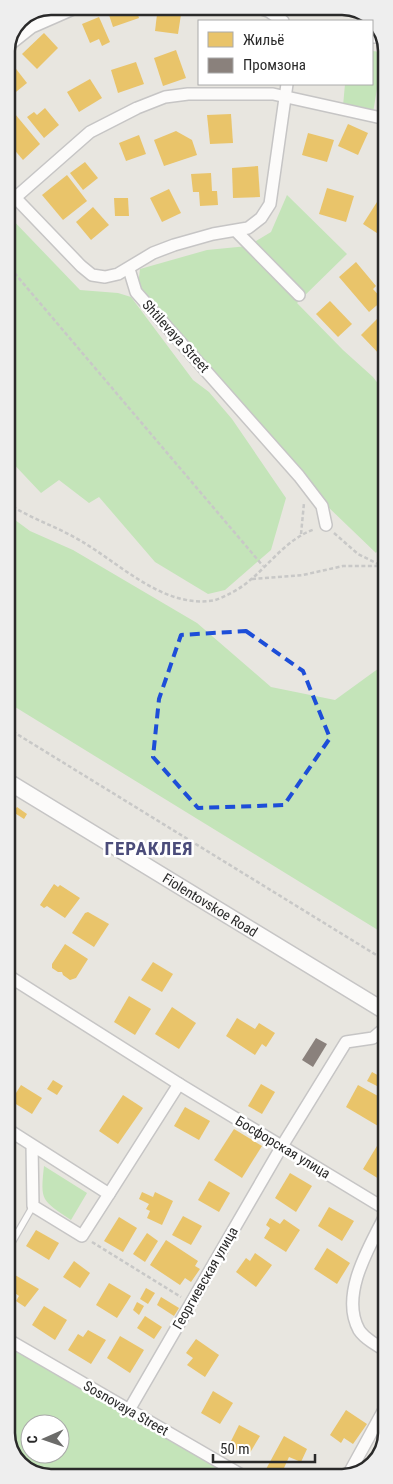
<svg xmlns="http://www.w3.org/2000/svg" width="393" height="1484" font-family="'Roboto Condensed',sans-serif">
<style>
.green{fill:#c4e4b9;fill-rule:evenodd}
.homes{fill:#e9c46a}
.industry{fill:#8a817c}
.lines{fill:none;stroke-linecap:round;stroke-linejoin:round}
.service-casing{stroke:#c6c5c5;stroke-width:8}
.minor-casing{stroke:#c6c5c5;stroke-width:14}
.secondary-casing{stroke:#c6c5c5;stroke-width:18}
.path{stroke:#c8c8c7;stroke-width:2.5;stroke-dasharray:4 2.5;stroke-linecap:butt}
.service{stroke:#fcfbfa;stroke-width:5.5}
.minor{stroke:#fcfbfa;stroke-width:11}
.secondary{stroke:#fcfbfa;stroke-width:15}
.marked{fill:none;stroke:#1d4ed8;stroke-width:4;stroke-dasharray:10 6;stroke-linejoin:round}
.labels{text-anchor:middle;stroke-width:5;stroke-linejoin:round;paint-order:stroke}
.street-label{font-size:14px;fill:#2a2a2a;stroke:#fff}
.district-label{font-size:19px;font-weight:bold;letter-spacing:1px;fill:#4b4c7a;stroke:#fff}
.rim{fill:none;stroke:#2a2a2a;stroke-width:2.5}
</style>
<rect width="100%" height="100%" fill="#e8e6e0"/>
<g class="green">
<path d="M 372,51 L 383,52 L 373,113 L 343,106 L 345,84 L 372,84 Z"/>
<path d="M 287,195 L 347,254 L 297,303 L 343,350 L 373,377 L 386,394 L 386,535 L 376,553 L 325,504 L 137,295 L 140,269 L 207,250 L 248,246 L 271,232 Z"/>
<path d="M 6,213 L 80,290 L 118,293 L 131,297 L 193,380 L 209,392 L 232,419 L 286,498 L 271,550 L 225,590 L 208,594 L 155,562 L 99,497 L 89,503 L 59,480 L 41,493 L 7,457 Z"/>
<path d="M 7,514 L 30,531 L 73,550 L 197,623 L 271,687 L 335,700 L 386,663 L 386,935 L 7,702 Z"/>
<path d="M 44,1166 L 87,1193 L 71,1220 C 42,1200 40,1202 44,1166 Z"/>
<path d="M 7,1344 L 239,1477 L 46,1477 L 21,1466 L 7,1442 ZM 30,1424 L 60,1424 L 60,1454 L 30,1454 Z"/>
</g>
<g class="homes">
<path d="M 106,6 L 135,6 L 139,18 L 113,27 Z"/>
<path d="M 158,6 L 182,8 L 178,34 L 155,31 Z"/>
<path d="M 99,17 L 110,42 L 102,46 L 99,39 L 90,43 L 82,24 Z"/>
<path d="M 44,33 L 58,48 L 37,69 L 22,54 Z"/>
<path d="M 176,50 L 186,78 L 163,86 L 154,58 Z"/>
<path d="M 136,62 L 144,84 L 118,93 L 111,70 Z"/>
<path d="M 13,65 L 27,83 L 6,100 L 6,71 Z"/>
<path d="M 90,79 L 102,98 L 79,112 L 67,92 Z"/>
<path d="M 45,108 L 59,125 L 44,138 L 27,117 L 34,112 L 37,115 Z"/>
<path d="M 15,114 L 40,144 L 23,160 L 6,140 L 6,121 Z"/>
<path d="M 231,114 L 233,143 L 210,144 L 207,115 Z"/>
<path d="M 348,124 L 368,133 L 358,155 L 338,146 Z"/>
<path d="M 176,131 L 192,140 L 197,155 L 164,166 L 154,140 Z"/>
<path d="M 308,133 L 334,140 L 327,162 L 302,155 Z"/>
<path d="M 139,135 L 146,154 L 126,161 L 119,143 Z"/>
<path d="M 85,162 L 98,178 L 83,190 L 70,173 Z"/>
<path d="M 258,166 L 260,197 L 233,198 L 232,168 Z"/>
<path d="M 211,173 L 212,191 L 217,191 L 218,205 L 200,206 L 199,192 L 193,192 L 191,174 Z"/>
<path d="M 67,175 L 87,201 L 63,220 L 42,195 Z"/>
<path d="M 327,188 L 354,196 L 346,222 L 319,214 Z"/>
<path d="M 169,189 L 181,213 L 162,222 L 150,198 Z"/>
<path d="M 114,198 L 128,198 L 129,216 L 115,216 Z"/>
<path d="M 377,202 L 386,207 L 386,232 L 383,237 L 363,224 Z"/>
<path d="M 93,207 L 109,225 L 91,240 L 76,222 Z"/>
<path d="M 356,262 L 376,286 L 373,289 L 383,300 L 369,312 L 339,277 Z"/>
<path d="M 330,301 L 352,324 L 338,337 L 316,314 Z"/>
<path d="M 381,315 L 386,320 L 386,358 L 384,359 L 361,335 Z"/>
<path d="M 17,807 L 27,814 L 24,819 L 13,812 Z"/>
<path d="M 54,884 L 58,887 L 60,885 L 80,898 L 65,918 L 47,906 L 44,908 L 40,905 Z"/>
<path d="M 88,912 L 109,924 L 94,947 L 72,933 L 85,913 Z"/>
<path d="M 65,944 L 88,959 L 76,978 L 70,980 L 63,975 L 62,972 L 58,972 L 52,968 L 52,964 Z"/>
<path d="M 153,962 L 173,974 L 162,992 L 141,980 Z"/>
<path d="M 7,991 L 16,997 L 11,1006 L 7,1004 Z"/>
<path d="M 129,996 L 151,1009 L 135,1035 L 114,1022 Z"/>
<path d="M 172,1007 L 196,1023 L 179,1049 L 155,1034 Z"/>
<path d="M 237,1018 L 255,1029 L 259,1023 L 275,1033 L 266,1047 L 262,1044 L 255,1055 L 226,1036 Z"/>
<path d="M 372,1072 L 381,1077 L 377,1086 L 367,1081 Z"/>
<path d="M 53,1080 L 63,1086 L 57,1095 L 47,1089 Z"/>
<path d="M 261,1084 L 275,1092 L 262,1114 L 248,1106 Z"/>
<path d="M 21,1085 L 42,1098 L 32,1114 L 11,1101 Z"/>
<path d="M 358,1085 L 387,1101 L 387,1111 L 378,1126 L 346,1107 Z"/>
<path d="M 123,1095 L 143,1108 L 118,1144 L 99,1131 Z"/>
<path d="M 185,1107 L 210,1121 L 199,1140 L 174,1126 Z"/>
<path d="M 234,1129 L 262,1146 L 242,1178 L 214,1160 Z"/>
<path d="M 380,1141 L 387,1145 L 387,1184 L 363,1169 Z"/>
<path d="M 290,1173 L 312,1186 L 296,1212 L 275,1198 Z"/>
<path d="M 209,1181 L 230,1193 L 219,1212 L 198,1200 Z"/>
<path d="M 142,1192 L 153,1197 L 155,1192 L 173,1201 L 162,1225 L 147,1218 L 150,1211 L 146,1209 L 149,1204 L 139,1199 Z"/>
<path d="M 329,1207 L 354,1221 L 342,1241 L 318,1226 Z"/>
<path d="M 183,1216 L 202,1226 L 191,1245 L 172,1235 Z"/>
<path d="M 119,1217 L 137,1228 L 123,1252 L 104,1241 Z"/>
<path d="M 270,1218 L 280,1224 L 284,1219 L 300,1230 L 286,1252 L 264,1238 L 270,1228 L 266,1225 Z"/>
<path d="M 36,1230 L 59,1243 L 49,1260 L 26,1246 Z"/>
<path d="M 147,1233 L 158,1241 L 145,1262 L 133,1254 Z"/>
<path d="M 166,1240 L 198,1261 L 195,1266 L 200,1269 L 191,1282 L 185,1278 L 180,1285 L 150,1265 Z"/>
<path d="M 327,1248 L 350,1263 L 337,1284 L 314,1269 Z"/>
<path d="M 255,1253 L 272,1265 L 256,1287 L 236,1272 L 246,1258 L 250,1261 Z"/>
<path d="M 74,1261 L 90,1273 L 80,1288 L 63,1277 Z"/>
<path d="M 15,1275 L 39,1289 L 25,1307 L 16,1301 L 19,1296 L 8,1288 Z"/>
<path d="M 109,1283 L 131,1296 L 117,1318 L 96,1305 Z"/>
<path d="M 146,1288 L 155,1293 L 148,1304 L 140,1299 Z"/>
<path d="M 161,1297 L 179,1308 L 174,1316 L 157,1305 Z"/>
<path d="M 137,1302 L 144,1306 L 139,1315 L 133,1310 Z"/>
<path d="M 44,1306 L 67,1320 L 55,1340 L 32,1325 Z"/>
<path d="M 145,1316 L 162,1327 L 154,1339 L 137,1328 Z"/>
<path d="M 88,1330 L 106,1340 L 91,1364 L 68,1350 L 78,1334 L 83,1337 Z"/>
<path d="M 120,1336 L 144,1350 L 130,1373 L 107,1358 Z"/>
<path d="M 196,1339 L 219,1355 L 205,1377 L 187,1365 L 193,1358 L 186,1353 Z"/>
<path d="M 213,1391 L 233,1403 L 220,1424 L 201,1413 Z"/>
<path d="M 346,1410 L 367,1424 L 353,1444 L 344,1438 L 341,1443 L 330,1435 Z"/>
<path d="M 239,1425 L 260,1436 L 248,1456 L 229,1445 Z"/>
<path d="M 284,1436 L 307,1449 L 301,1462 L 289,1457 L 284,1468 L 288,1471 L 285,1477 L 277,1477 L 265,1471 Z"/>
</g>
<path class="industry" d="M 316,1038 L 327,1044 L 313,1067 L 302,1060 Z"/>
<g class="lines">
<g class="service-casing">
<path id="service" d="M 7,1251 L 33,1206"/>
</g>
<g class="minor-casing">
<g id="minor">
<path d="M 253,6 L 268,11 L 283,21"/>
<path d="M 372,37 L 383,37"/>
<path d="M 8,46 L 32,27 L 80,6"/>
<path d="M 6,188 L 81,266 L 92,275 L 105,277 L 118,274 L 153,253 L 174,245 L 213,234 L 248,228 L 261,218 L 270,204 L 287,84"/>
<path d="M 16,197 L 90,132 L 137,108 L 165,97 L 188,94 L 273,94 L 386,119"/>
<path d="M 236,231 L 299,295"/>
<path d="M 129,269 L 136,292 L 299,476 L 322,506 L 326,525"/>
<path d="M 7,975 L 179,1084"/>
<path d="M 7,1129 L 109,1194 L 82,1236 L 33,1206 L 32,1145"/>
<path d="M 109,1194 L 179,1084 L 387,1210"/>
<path d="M 387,1212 C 371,1244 339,1294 359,1330 C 364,1338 379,1347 387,1351"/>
<path d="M 7,1339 L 245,1477"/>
<path d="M 129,1410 L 282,1146 L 346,1042 L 373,1038 L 386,1027"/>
<path d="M 347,1477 L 387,1404"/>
</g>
</g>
<g class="secondary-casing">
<g id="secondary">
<path id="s1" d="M 7,781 L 386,1012"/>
</g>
</g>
<g class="path">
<path d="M 6,263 L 263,566"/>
<path d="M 7,503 C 31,519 56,526 81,541 C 119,563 161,606 209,601 C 216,601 225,596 231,593 C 263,577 280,541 315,529"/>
<path d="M 334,533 L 358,554 L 382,566 L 386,571"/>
<path d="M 301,534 L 304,503"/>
<path d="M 382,566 L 386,557"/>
<path d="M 252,579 L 303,575 L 343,566 L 380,566"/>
<path d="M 7,728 L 386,961"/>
<path d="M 7,827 L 11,810"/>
<path d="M 92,1242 L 181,1297"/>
</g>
<use href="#service" class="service"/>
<use href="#minor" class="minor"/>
<use href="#secondary" class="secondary"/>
</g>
<path class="marked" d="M 246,631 L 303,671 L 330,738 L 284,805 L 198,808 L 153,757 L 159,699 L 181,635 Z"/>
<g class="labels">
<g class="street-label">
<text transform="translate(176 336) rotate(48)" y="5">Shtilevaya Street</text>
<text dy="5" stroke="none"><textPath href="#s1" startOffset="238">Fiolentovskoe Road</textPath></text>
<text transform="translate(283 1147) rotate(31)" y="5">Босфорская улица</text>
<text transform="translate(205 1278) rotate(-60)" y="5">Георгиевская улица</text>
<text transform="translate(126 1408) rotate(30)" y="5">Sosnovaya Street</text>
</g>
<g class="district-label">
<text x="149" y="855">ГЕРАКЛЕЯ</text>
</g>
</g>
<path d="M0 0H393V1484H0ZM51 15H342A36 36 0 0 1 378 51V1433A36 36 0 0 1 342 1469H51A36 36 0 0 1 15 1433V51A36 36 0 0 1 51 15Z" fill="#eee" fill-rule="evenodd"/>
<path class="rim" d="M51 15H342A36 36 0 0 1 378 51V1433A36 36 0 0 1 342 1469H51A36 36 0 0 1 15 1433V51A36 36 0 0 1 51 15Z"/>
<rect x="198" y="20" width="175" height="65" fill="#ffffff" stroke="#aaaaaa"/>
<rect x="208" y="32" width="25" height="15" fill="#e9c46a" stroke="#aaaaaa"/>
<text x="243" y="45" font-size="15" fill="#2a2a2a">Жильё</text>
<rect x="208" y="58" width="25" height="15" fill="#8a817c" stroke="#aaaaaa"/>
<text x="243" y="70" font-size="15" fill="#2a2a2a">Промзона</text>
<g transform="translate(45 1439) rotate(268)"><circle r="24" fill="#ffffff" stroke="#aaaaaa"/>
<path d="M0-4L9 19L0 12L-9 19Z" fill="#6c6c6a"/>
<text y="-8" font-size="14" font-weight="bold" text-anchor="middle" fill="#2a2a2a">С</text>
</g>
<path d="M213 1454v8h102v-8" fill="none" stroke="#2a2a2a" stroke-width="2.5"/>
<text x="220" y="1454" font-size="15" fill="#2a2a2a" stroke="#ffffff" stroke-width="4" paint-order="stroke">50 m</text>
</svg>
